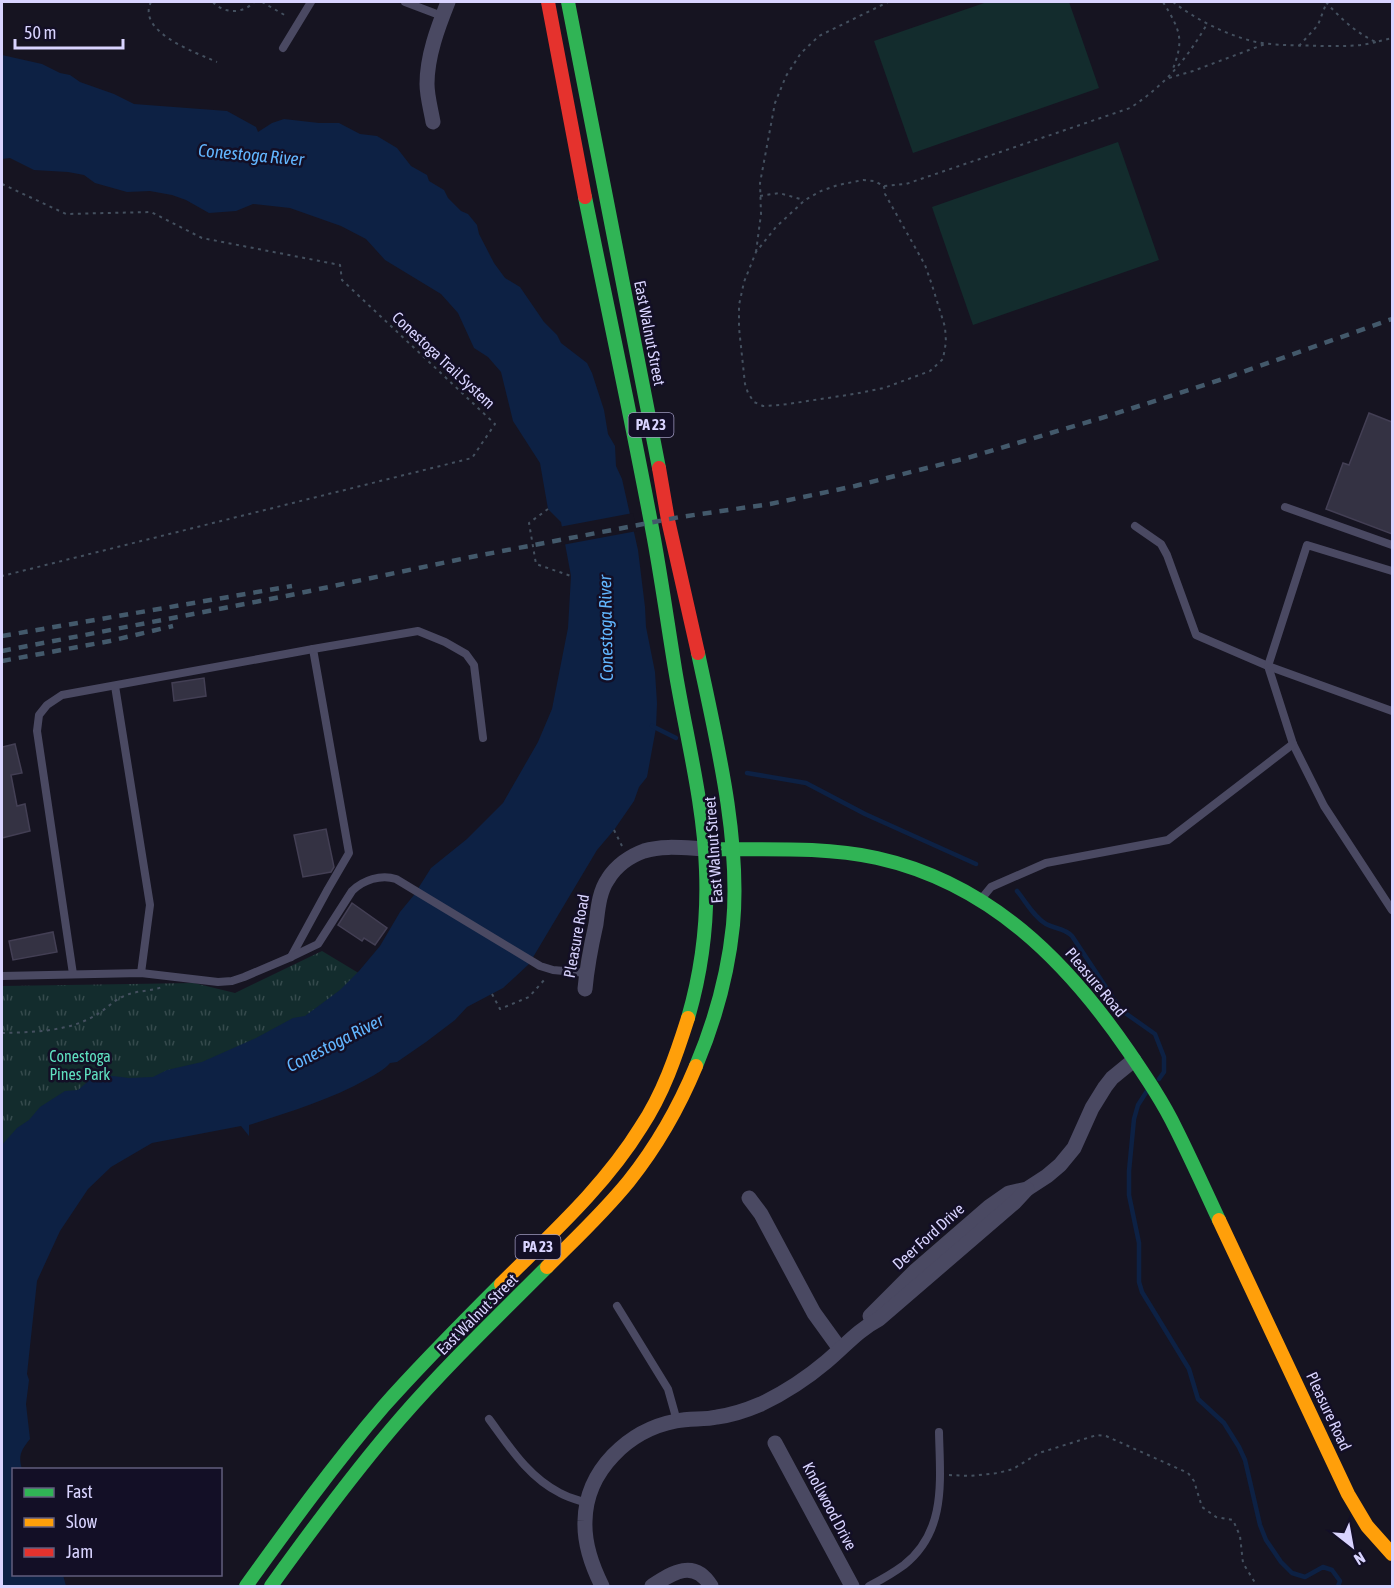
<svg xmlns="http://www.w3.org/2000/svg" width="1394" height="1588" font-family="'Asap Condensed',sans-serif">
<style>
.park{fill:url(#park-tufts)}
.pitch{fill:#132c2d}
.water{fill:#0d2144}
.pier{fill:#161421}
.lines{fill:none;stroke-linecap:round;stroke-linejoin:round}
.stream{stroke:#0d2144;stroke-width:4.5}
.building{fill:#343243;stroke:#433f54;stroke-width:1.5}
.path{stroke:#44505f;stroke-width:2;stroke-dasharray:3 4.5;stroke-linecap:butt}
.lane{stroke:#4a4962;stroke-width:8}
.street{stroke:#4a4962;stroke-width:15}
.fast{stroke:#30b455;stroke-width:14}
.slow{stroke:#ff9f0a;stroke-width:14}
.jam{stroke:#e5322d;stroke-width:14}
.rail{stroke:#43596b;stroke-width:4.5;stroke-dasharray:9 8;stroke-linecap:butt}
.labels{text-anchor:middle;stroke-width:5;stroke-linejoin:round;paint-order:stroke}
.shield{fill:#130f26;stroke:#9e99be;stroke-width:1.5}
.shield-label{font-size:15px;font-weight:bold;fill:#d9d4ff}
.street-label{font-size:16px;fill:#d9d4ff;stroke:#130f26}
.park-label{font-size:16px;fill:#5fe0c0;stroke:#130f26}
.water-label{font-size:18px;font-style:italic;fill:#62b6ff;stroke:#130f26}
</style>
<defs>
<pattern id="park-tufts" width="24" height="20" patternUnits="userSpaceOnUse" patternTransform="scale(1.5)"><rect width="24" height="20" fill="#132c2d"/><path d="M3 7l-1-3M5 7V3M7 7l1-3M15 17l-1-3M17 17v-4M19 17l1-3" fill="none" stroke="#354a4c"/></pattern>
</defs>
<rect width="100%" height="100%" fill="#161421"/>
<path class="park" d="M 322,951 L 400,998 L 86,1148 L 2,1302 L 2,986 L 194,983 L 235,993 Z"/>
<g class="pitch">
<path d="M 987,2 L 1069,2 L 1099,88 L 913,153 L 874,41 Z"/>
<path d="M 1118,142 L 1159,260 L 973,325 L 932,207 Z"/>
</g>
<path class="water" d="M 2,55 L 42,64 L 60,73 L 70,75 L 80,82 L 114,94 L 134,104 L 227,111 L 256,127 L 258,132 L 272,123 L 284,119 L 319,123 L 339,123 L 360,134 L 377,136 L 397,148 L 411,166 L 427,175 L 429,181 L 444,190 L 448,198 L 461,211 L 468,214 L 477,225 L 479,234 L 494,263 L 505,278 L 520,287 L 544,322 L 557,335 L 561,343 L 587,363 L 592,373 L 604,410 L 608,434 L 615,446 L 616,466 L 622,479 L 638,550 L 645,607 L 646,627 L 655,672 L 657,703 L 656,728 L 647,777 L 639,787 L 634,801 L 614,830 L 597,850 L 529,964 L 503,988 L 467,1007 L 455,1020 L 426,1042 L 397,1062 L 390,1063 C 384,1070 376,1074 367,1079 C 330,1100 289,1112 249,1125 L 249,1136 L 241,1126 L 152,1143 L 111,1167 L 88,1189 L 60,1231 L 37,1281 L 27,1374 L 29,1380 L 26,1404 L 30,1439 C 21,1450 18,1456 22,1469 L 14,1470 L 14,1574 L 63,1575 L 66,1586 L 2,1586 L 2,1145 L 17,1128 L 29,1120 L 40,1107 L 65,1091 L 78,1090 L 92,1078 L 104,1075 L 129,1078 L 153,1077 L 167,1070 L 202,1062 L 256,1038 L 293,1018 L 305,1016 L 340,990 L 359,971 L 380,946 L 400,912 L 414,895 L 431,868 L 467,839 L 503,803 L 538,742 L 552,709 L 568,628 L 571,576 L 561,522 L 548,509 L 540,463 L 513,421 L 501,372 L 488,357 L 474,348 L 458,313 L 441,294 L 385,260 L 366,239 L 341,226 L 290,208 L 253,204 L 236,211 L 209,213 L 186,200 L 172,195 L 150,191 L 127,192 L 95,183 L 84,175 L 68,172 L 34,170 L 10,158 L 2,159 Z"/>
<path class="pier" d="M 633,513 L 637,531 L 562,545 L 559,527 Z"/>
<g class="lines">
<g class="stream">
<path d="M 652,726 L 676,738"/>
<path d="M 747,773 L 806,783 L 865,814 L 976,864"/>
<path d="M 1017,891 C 1026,902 1034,917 1046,924 C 1055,929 1064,928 1072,936 L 1121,1010 L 1155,1034 L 1164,1057 L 1164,1072 L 1159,1079"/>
<path d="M 1147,1091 L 1138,1105 L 1134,1119 L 1129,1171 L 1129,1195 L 1139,1243 L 1139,1282 L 1142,1292 L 1189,1369 L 1198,1399 L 1224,1423 L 1239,1447 L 1245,1460 L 1260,1525 L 1266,1540 L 1281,1562 L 1292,1573 L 1305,1577 L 1323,1567 L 1332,1570 L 1340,1581 L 1338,1586"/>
</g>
</g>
<g class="building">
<path d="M 1369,413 L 1392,422 L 1392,534 L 1326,509 L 1343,463 L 1349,465 Z"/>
<path d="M 204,678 L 206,696 L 174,701 L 172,683 Z"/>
<path d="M 15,744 L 22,773 L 11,775 L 17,806 L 25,804 L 30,831 L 2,838 L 2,747 Z"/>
<path d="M 326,829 L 334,867 L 331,872 L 303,877 L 294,835 Z"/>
<path d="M 352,903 L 387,928 L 375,945 L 364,938 L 362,941 L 338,925 Z"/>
<path d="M 53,932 L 57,952 L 13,960 L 9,941 Z"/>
</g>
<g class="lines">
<g class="path">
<path d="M 151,2 C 136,32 197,53 217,62"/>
<path d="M 213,2 C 224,14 243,14 254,2"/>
<path d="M 262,2 L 288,17"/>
<path d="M 1163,2 C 1180,30 1185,39 1172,71"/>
<path d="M 1173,2 C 1197,20 1226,35 1256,42 C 1277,46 1299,45 1321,46 C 1340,46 1358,47 1376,42"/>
<path d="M 1326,2 C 1340,18 1356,33 1376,42 L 1392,38"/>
<path d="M 1299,46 L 1318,25 L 1326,4"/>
<path d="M 1169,78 L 1193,71 L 1265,44"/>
<path d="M 2,184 L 66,214 L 151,212 L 202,238 L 340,265 L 342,280 L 495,424 L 472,458 L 2,576"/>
<path d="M 884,186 L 885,194 L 925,265 L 932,285 L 945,327 L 946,342 L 943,359 L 930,371 L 884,388 L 854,394 L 781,405 L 763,406 L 754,402 L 748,393 L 745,384 L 739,328 L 739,305 L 744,282 L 756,252 L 776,227 L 805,200 L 821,191 L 838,185 L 863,180 L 874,181 L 884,186 L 906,184 L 1130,108 C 1164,86 1187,59 1207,24"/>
<path d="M 760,196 L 779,193 L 804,200"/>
<path d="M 756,252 L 761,214 L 760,183 L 775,103 L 786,76 L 801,53 L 819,36 L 888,2"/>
<path d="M 548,509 L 529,523 L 536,564 L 571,576"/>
<path d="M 614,830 L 622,846"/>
<path d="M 492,994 L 500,1009 L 529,997 L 545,979"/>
<path d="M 2,1033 C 33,1032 68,1032 96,1015 C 105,1010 113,1001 122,997 C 135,990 149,992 162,987"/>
<path d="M 949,1475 L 970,1476 L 998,1473 L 1013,1469 L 1039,1453 L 1097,1435 L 1106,1436 L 1188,1473 L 1194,1481 L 1202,1507 L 1216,1517 L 1233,1520 L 1240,1536 L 1243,1563 L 1257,1586"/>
</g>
<g class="lane">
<path d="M 405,2 L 442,16"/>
<path d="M 283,48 L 311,2"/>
<path d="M 1285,507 L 1392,545"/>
<path d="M 1135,526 L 1161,544 L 1167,555 L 1196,635 L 1268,666 L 1392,711"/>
<path d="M 1392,571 L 1307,545 L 1268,666 L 1293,744 L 1324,806 L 1392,910"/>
<path d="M 115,686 L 150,905 L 141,973"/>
<path d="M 982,898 L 991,887 L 1046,863 L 1168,840 L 1293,744"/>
<path d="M 291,957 L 328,889 L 349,853 L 313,649"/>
<path d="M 73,974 L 37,731 L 39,715 L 47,705 L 62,695 L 313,649 L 418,631 L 445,642 L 466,654 L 474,665 L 483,738"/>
<path d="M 2,976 L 141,973 L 218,982 L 232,981 L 244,977 L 291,957 L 318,944 L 352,891 C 363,880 381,874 396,879 L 540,966 L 553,970 L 586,973"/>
<path d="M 617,1306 L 668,1389 L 677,1421"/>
<path d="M 489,1419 C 509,1446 528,1477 560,1493 C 569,1498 578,1500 587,1503"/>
<path d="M 869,1586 C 881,1580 893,1573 904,1565 C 947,1531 940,1480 939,1432"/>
</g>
<g class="street">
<path d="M 433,122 C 431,110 427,96 427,84 C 427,56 438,27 448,2"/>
<path d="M 585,989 C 587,967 591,946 596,924 C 598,909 599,892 608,879 C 616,866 630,856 644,851 C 663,845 685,848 705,849"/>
<path d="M 749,1198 L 761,1214 L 814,1313 L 840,1349"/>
<path d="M 870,1316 L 914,1272 L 989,1207 L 1009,1193 L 1027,1189 L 1047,1176 L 1060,1165 L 1074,1148 L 1092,1108 L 1105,1087 L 1112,1078 L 1134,1060"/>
<path d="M 775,1443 L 852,1586"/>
<path d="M 602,1586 C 592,1566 584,1543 585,1521 C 586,1470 629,1430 676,1421 C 690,1418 704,1420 717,1417 C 732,1415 747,1410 761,1404 C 784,1393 807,1378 826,1362 C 844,1347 858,1330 879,1319 L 1015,1202 L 1027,1189"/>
<path d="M 652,1586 C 672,1573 694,1558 711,1586"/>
</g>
<g class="fast">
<path d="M 568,2 L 659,468"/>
<path d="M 585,197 C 608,311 633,425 654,539 C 662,583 668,626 675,669 C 686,736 704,803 706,870 C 708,920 702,970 688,1018"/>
<path d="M 705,849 C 762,850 821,846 877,858 C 989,883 1066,960 1129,1052 C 1146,1077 1163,1102 1176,1129 C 1191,1159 1205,1190 1219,1220"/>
<path d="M 696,1066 C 715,1021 728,974 733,925 C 741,839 716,738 698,653"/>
<path d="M 246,1586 C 290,1525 334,1464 383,1407 C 421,1364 461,1324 501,1284"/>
<path d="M 271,1586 C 312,1529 354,1472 400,1419 C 446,1366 497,1317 547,1267"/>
</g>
<g class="slow">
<path d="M 1219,1220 L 1348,1494 L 1367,1526 L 1392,1554"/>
<path d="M 547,1267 C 575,1239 604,1212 629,1181 C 656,1147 679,1107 696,1066"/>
<path d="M 501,1284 C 550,1235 604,1187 641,1127 C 663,1094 676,1056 688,1018"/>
</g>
<g class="jam">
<path d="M 548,2 L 585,197"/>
<path d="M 659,468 L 668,520 L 698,653"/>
</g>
<g class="rail">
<path d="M 2,636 L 292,586"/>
<path d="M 2,651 L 286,596 L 466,558 L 680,517 L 770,504 L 855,486 L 967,458 L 1108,416 L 1223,379 L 1392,319"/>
<path d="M 2,661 L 110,641 L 173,626"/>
</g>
</g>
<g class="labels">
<g class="shield">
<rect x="628.5" y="413" width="45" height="24" rx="4.5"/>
<rect x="515.5" y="1235" width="45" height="24" rx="4.5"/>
</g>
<g class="shield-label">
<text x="651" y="430">PA 23</text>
<text x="538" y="1252">PA 23</text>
</g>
<g class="street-label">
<text transform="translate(650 333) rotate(79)" y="6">East Walnut Street</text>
<text transform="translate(444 360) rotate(43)" y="6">Conestoga Trail System</text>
<text transform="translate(713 850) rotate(-94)" y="6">East Walnut Street</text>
<text transform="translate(576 936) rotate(-80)" y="6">Pleasure Road</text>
<text transform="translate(1096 982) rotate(50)" y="6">Pleasure Road</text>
<text transform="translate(928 1236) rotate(-42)" y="6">Deer Ford Drive</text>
<text transform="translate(477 1314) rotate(-45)" y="6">East Walnut Street</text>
<text transform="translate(1329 1411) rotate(65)" y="6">Pleasure Road</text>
<text transform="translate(830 1506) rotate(62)" y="6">Knollwood Drive</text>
</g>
<g class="park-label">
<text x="80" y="1062">Conestoga<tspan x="80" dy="18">Pines Park</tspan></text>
</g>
<g class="water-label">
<text transform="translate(251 155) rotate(5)" y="6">Conestoga River</text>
<text transform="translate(606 628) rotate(-91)" y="6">Conestoga River</text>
<text transform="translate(335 1043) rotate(-27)" y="6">Conestoga River</text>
</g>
</g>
<rect width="1394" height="1588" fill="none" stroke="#d9d4ff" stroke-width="6"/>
<rect x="12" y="1468" width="210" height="108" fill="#130f26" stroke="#625e7d" stroke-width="1.5"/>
<rect x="24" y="1488" width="30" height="9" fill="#30b455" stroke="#625e7d" stroke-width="1.5"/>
<text x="66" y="1498" font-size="18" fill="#d9d4ff">Fast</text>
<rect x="24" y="1518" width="30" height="9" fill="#ff9f0a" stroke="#625e7d" stroke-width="1.5"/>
<text x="66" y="1528" font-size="18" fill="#d9d4ff">Slow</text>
<rect x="24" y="1548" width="30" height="9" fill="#e5322d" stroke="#625e7d" stroke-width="1.5"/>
<text x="66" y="1558" font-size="18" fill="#d9d4ff">Jam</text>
<g transform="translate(1352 1546) rotate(149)" stroke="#130f26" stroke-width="4.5" paint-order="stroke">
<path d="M0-4.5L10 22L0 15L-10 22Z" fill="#d9d4ff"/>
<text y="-9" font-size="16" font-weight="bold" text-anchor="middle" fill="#d9d4ff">N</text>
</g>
<path d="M15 39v9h108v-9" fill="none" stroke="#d9d4ff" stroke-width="3"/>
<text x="24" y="39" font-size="18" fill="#d9d4ff" stroke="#130f26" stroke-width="4.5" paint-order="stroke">50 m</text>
</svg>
